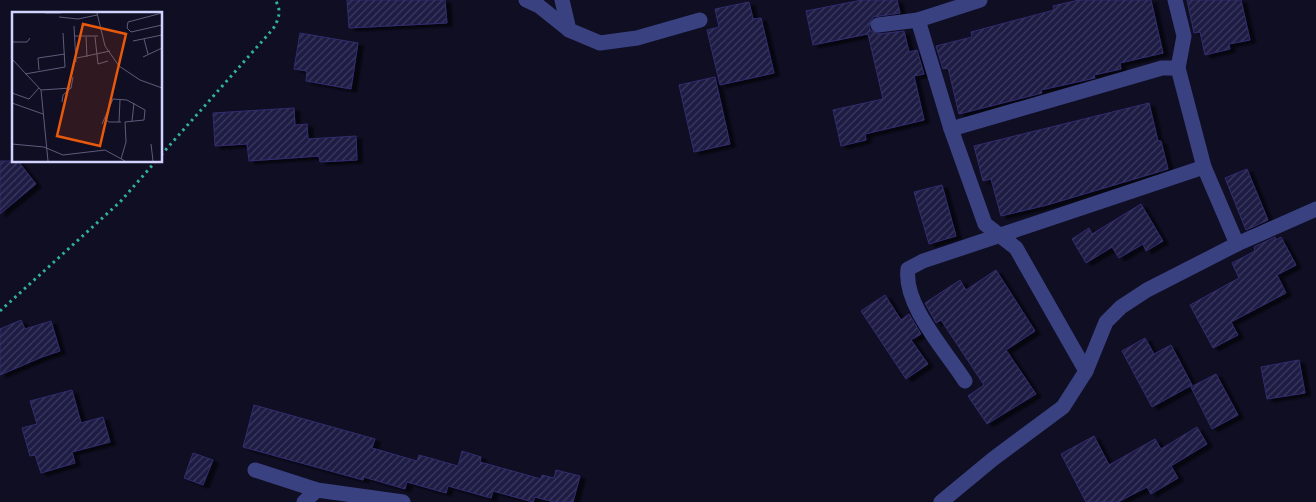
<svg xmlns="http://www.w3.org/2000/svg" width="1316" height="502" font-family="Lato,sans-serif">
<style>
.building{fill:url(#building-hatch);stroke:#322d6f;filter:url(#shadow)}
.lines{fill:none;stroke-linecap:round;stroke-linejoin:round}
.path{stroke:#31b39a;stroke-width:3;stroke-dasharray:2.5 4;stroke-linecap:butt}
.minor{stroke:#3a4181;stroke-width:15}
.inset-road{fill:none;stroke:#5d5c7b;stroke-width:1}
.view{fill:#e8590c;fill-opacity:0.15;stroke:#e8590c;stroke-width:2.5}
.inset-edge{fill:none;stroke:#d1d2fe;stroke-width:2.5}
</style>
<defs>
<pattern id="building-hatch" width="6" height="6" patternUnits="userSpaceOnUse" patternTransform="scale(1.25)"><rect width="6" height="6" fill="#1e1b44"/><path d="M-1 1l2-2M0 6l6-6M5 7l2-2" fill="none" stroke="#3e3b60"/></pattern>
<filter id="shadow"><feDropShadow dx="5.5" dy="3" stdDeviation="1" flood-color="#0009"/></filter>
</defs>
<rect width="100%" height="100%" fill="#0f0e23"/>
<g class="building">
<path d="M 347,0 L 445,0 L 447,23 L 349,28 Z"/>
<path d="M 862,0 L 897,0 L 900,13 L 873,17 L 869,27 L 871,31 L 879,34 L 904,31 L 909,52 L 917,50 L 924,74 L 914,76 L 924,120 L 865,134 L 866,140 L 841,146 L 833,110 L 883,99 L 868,34 L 813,45 L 806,11 Z"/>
<path d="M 1079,0 L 1151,0 L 1163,53 L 1120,63 L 1121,69 L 1094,75 L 1095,78 L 1041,90 L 1042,93 L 959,114 L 948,68 L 943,69 L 936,46 L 972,37 L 971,32 L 1054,10 L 1053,6 Z"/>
<path d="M 1187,0 L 1241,0 L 1250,40 L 1229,44 L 1230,49 L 1205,55 L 1200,32 L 1194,33 Z"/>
<path d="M 749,2 L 753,19 L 761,18 L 774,73 L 720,85 L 707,30 L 719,27 L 715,9 Z"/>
<path d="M 300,33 L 358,43 L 351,89 L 306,81 L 307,71 L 294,69 Z"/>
<path d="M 715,77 L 730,144 L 694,152 L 679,85 Z"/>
<path d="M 1149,103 L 1158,141 L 1161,141 L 1168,169 L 1047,205 L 1001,216 L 991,179 L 983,181 L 974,146 Z"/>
<path d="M 294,108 L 295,125 L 307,124 L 308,139 L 356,136 L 357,160 L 320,162 L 319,156 L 249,161 L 247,144 L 215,146 L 213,113 Z"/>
<path d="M 0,161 L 18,161 L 36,184 L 0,214 Z"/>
<path d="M 1247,169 L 1268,220 L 1246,230 L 1225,178 Z"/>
<path d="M 942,185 L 956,236 L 929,244 L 914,192 Z"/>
<path d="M 1141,204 L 1163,241 L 1146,251 L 1143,244 L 1119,258 L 1112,247 L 1086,263 L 1072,239 L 1089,228 L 1092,234 Z"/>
<path d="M 1275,237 L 1276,240 L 1281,237 L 1296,265 L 1277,275 L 1286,293 L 1231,322 L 1238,335 L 1213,348 L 1190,305 L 1239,278 L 1232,263 L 1255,251 L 1254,247 Z"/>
<path d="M 996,270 L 1035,331 L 1006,350 L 1036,394 L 987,424 L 968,396 L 984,385 L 941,320 L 936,323 L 925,303 L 960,280 L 966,290 Z"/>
<path d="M 885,295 L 901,320 L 909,314 L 921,334 L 911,340 L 928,364 L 906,379 L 861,311 Z"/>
<path d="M 21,320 L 25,329 L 51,321 L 60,351 L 42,357 L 0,375 L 0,329 Z"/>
<path d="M 1145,338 L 1154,354 L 1171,345 L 1192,385 L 1152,407 L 1122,351 Z"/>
<path d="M 1299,360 L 1305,393 L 1267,399 L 1261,367 Z"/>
<path d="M 1216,374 L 1238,415 L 1212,429 L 1191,387 Z"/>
<path d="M 72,390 L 81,423 L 103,417 L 110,442 L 72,452 L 75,463 L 41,473 L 35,455 L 30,456 L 22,428 L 37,424 L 30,401 Z"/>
<path d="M 254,405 L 375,439 L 372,448 L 417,461 L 419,455 L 458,466 L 462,451 L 481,457 L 480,462 L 541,479 L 542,475 L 554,478 L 556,470 L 580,476 L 573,502 L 554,502 L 535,497 L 533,502 L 493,491 L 491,498 L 448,486 L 446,493 L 407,482 L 405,489 L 364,477 L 363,480 L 243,447 Z"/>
<path d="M 1197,427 L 1207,444 L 1171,466 L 1178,478 L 1151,494 L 1147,487 L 1118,502 L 1086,502 L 1061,454 L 1094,436 L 1109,465 L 1155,439 L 1161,449 Z"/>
<path d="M 193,453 L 213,460 L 203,485 L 184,478 Z"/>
</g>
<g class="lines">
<g class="path">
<path d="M 161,155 L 273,29 C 279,19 282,10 275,0"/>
<path d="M 0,311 L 120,202 L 156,161"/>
</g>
<g class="minor">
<path d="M 526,0 L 539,6 L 569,30"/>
<path d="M 562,0 L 569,30 L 600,43 L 637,38 L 700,20"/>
<path d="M 1175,0 L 1184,36 L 1178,68 L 1204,167 L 1237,244"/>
<path d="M 918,20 L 951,129 L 985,224 L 1016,248 L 1086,371"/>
<path d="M 878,25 L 918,20 L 980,0"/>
<path d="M 951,129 L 1162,68 L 1178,68"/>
<path d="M 965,381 C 946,351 903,305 908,269 L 923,261 L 1204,167"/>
<path d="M 255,470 L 317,490 L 403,502"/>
<path d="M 304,502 L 317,490"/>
<path d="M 941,502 L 993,459 L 1063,407 L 1086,371 L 1106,322 L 1121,307 L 1147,290 L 1237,244 L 1316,209"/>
</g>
</g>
<g transform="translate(12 12)">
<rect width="150" height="150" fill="#0f0e23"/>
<path class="inset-road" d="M 33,1 L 49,1M 85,1 L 93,34 L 107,54 L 128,68 L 150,76M 150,1 L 116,10 L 115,16 L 119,20 L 150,13M 47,5 L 66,7 L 85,3M 62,14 L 64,50M 63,24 L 86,24M 74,25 L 75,45M 83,25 L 86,52 L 96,49M 132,27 L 136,42M 121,29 L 150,23M 0,30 L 15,30 L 18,26M 131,45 L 150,36M 65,46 L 98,39M 0,47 L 29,78 L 36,149M 27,58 L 26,46 L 53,42M 0,62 L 0,78M 13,62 L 53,55 L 51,21M 29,78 L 59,76 L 61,65M 0,81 L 17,87 L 27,76M 50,90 L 51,83 L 59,76M 0,91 L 31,102M 93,107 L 97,110 L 109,110M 120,109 L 122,91M 107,110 L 108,88M 90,112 L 101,87 L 115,88 L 133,98 L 132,108 L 113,110 L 114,130 L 109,147M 0,132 L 32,135 L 51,143 L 93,138 L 113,149M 139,132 L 141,149"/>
<path class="view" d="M 71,12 L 114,22 L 88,134 L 45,124 Z"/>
<rect width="150" height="150" class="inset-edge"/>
</g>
</svg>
